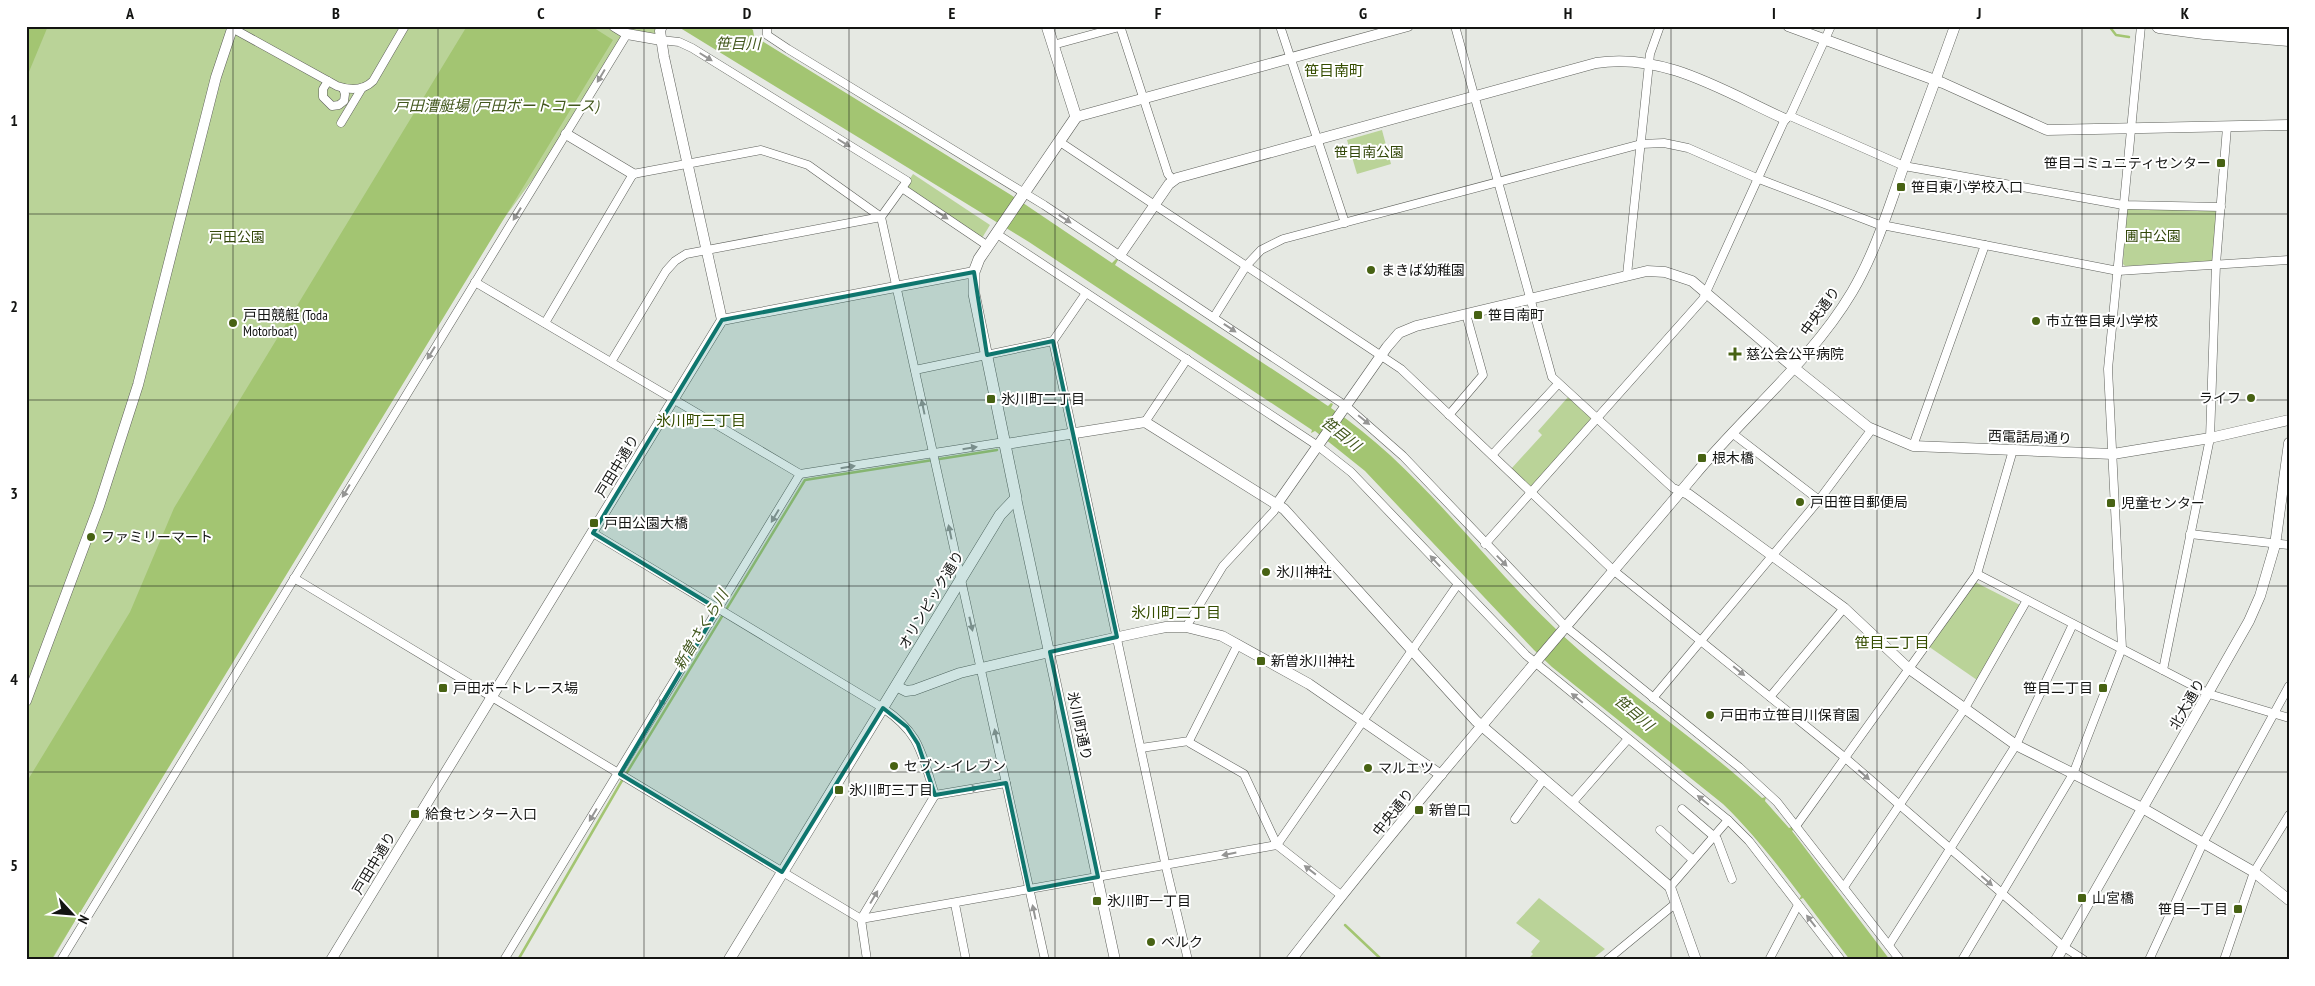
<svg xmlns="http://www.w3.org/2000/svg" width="2315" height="986" font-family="'PT Sans Narrow','Noto Sans JP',sans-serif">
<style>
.green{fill:#bad398}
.water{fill:#a3c572}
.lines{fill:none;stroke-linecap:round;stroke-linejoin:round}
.stream{stroke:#a3c572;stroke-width:2.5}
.street-casing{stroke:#5f615c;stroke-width:9}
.secondary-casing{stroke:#5f615c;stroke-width:11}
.primary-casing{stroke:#5f615c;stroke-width:12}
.highway-casing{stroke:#5f615c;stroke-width:15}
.street{stroke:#fff;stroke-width:8}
.secondary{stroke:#fff;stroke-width:10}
.primary{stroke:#fff;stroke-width:11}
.highway{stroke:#fff;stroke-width:14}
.oneway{fill:#959594}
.marked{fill:#0f766e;fill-opacity:0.2;stroke:#0f766e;stroke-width:4;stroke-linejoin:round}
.grid{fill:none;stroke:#131412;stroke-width:1;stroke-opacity:0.55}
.poi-dot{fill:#476213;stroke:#fff;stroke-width:2}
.labels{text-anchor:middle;stroke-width:4;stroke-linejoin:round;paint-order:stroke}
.park-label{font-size:14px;fill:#33480a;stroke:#fff}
.poi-label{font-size:14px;fill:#131412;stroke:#fff;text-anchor:start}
.street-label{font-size:14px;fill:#131412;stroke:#fff}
.water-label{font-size:15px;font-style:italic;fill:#43581e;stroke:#fff}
.neighbourhood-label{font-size:15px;fill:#354d00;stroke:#fff}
.neatline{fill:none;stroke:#131412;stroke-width:2}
.grid-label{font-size:16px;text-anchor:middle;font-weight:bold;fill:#131412}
</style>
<rect width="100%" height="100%" fill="#e6e9e3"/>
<g class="green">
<path d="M 26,26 L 663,26 L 661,40 L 627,34 L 566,134 L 505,217 L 370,418 L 52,960 L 26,960 Z"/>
<path d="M 1382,130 L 1391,164 L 1357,174 L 1347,140 Z"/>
<path d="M 913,174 L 990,225 L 982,238 L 905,187 Z"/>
<path d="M 2128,208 L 2212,209 L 2216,212 L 2213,259 L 2210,263 L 2125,266 L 2123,264 L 2126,210 Z"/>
<path d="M 1569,396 L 1593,419 L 1531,488 L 1511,469 L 1542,435 L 1538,431 Z"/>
<path d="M 1975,582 L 2020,605 L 1977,680 L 1928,646 Z"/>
<path d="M 1539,898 L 1605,949 L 1591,960 L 1527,960 L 1533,954 L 1531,952 L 1540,941 L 1516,923 Z"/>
</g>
<g class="water">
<path d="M 26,26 L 48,26 L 26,79 Z"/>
<path d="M 467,26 L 591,26 L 613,40 L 51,960 L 26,960 L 26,783 L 130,612 L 174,508 Z"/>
<path d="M 677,26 L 748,26 L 753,30 L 754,36 L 1011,195 L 1112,263 L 1116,259 L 1118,260 L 1115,265 L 1328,406 L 1331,403 L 1333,404 L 1331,408 C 1421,469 1482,560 1560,633 C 1624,692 1698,739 1762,798 L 1766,797 L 1765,801 L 1789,828 L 1792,827 L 1794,829 L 1792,831 L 1890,960 L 1850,960 L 1803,898 L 1799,900 L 1801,896 C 1777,864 1752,832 1723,804 L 1552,667 L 1534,650 L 1365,471 L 1315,431 L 1311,433 L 1312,430 L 1029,242 Z"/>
</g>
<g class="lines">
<g class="stream">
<path d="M 2109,26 L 2116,35 L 2129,37"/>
<path d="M 1345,925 L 1382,960"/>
<path d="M 518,960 L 620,784 L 805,480 L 997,450"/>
</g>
<g class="street-casing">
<g id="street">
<path d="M 767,26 L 767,35 L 788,49 L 1044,205 L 1346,406 L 1403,456 L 1566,627 L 1739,767 L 1777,802 L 1900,960"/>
<path d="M 1120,26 L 1168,174 L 1173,180"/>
<path d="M 1280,26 L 1345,223"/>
<path d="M 1455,26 L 1552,377 L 1673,488 L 1681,491"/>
<path d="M 232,28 L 337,86 C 349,90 363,91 373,81 L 405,26"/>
<path d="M 1053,45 L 1123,26"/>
<path d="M 328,81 L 323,89 L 323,97 L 332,106 L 339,105 L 344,101 L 345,94 L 343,88"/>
<path d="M 1790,116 L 1904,166 L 2123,205 L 2221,207"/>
<path d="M 341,123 L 362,88"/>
<path d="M 1060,142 L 1401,369 L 1613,570 L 1843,756 L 2064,947 L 2084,960"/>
<path d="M 902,188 L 988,246"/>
<path d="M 997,234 L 1318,446 L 1351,472 L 1526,655 L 1728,820 L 1749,841 L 1841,960"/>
<path d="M 1627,275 L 1650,54 L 1660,26"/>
<path d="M 475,282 L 800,474 L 998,443 L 1006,444"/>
<path d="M 1214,317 L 1246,266 L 1261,250 L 1283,239 L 1641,144 L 1664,143 L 1688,148 L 1759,179 L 1877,224 L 2118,271 L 2289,260"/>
<path d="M 545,323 L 633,174 L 761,150 L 808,165 L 881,217 L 1045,960"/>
<path d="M 1053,341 L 1166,867 L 1188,960"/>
<path d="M 611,362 L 666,271 L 675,261 L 686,254 L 881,217 L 907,181 L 692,48 L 679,42 L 661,40"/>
<path d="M 915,370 L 1053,341 L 1086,293"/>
<path d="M 1449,415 L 1483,375 L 1466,314"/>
<path d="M 1145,422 L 1187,359"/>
<path d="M 1732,433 L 1819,500"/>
<path d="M 1913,446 L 1985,245"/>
<path d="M 1492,455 L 1558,384"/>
<path d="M 593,533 L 883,708 C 921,734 921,753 935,795 L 861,919 L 867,960"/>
<path d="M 2190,534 L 2289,545"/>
<path d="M 1485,544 L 1703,299 L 1785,119 L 1790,116 L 1831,26"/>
<path d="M 1977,574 L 2209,694 L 2289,718"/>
<path d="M 294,578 L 861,919 L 1277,845 L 1458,584"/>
<path d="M 1186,627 L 1223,566 L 1274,511 L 1277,504"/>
<path d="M 2163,670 L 2210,438 L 2216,264 L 2227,127"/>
<path d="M 1770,697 L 1844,608"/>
<path d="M 1653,698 L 1819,500 L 1872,429"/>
<path d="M 1189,741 L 1190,743 L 1244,774 L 1277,845 L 1342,896"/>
<path d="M 1141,748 L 1189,741 L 1238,644"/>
<path d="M 935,795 L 1006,783"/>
<path d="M 1572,803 L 1628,739"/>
<path d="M 1682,809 L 1717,839 L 1732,879"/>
<path d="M 1515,819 L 1544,779"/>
<path d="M 1796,826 L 1977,574 L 2013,450"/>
<path d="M 1660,830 L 1693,860"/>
<path d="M 1670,887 L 1728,820"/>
<path d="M 1844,887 L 1965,708 L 2027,600"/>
<path d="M 955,904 L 966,960"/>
<path d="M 1889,945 L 2016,745 L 2073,624"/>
<path d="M 61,960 L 627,34"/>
<path d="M 504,960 L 800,474"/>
<path d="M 1607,960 L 1676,903"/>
<path d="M 1769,960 L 1798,905"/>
<path d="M 1962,960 L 2073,774 L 2122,648 L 2108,369 L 2141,26"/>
<path d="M 2149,960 L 2203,843 L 2289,686"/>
<path d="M 2224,960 L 2254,872 L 2289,815"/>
</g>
</g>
<g class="secondary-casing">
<g id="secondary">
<path d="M 614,26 L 627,34 L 661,40"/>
<path d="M 1788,26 L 1943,83 L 2047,130 L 2289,125"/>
<path d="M 1076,117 L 1408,26"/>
<path d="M 566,134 L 633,174"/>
<path d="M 1120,255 L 1169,184 L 1177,178 L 1596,63 C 1664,52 1725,92 1785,119"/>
<path d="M 722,320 L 974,272"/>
<path d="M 1006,444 L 1145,422 L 1284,509 L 1476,721 L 1670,887 L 1696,960"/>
<path d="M 1681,491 L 1688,494 L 1844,608 L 1908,668 L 2016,745 L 2144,809 L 2254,872 L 2289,900"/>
<path d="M 1016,498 L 1115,960"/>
<path d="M 1277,504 L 1387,347 L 1399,333 L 1416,326 L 1647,271 L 1665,272 L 1692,281 L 1793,367 L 1868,427 L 1913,446 L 2113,454 L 2210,438 L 2289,420"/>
<path d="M 896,686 L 906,691 L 914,690 L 960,673 L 1050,652 L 1146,631 L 1166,627 L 1186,627 L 1222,636 L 1309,684 L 1441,775"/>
<path d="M 26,701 L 99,506 L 138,385 L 216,77 L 233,26"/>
<path d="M 331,960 L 722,320 L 664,57 L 660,31 L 662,26"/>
<path d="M 1291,960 C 1420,794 1558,637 1693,477 C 1744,415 1811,361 1852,292 C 1875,253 1888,210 1903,168 C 1920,121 1938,74 1955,26"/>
<path d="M 2056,960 L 2249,621 L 2260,596 L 2275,545 L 2289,443"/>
</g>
</g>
<g class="primary-casing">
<path id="primary" d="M 729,960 L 1000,515 L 1016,498 L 974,294 L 974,272 L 979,259 L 1076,117 L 1047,26"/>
</g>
<g class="highway-casing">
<g id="highway">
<path d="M 2159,26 L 2204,32 L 2289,39"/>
<path d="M 2248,26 L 2289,28"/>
</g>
</g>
<use href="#street" class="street"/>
<use href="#secondary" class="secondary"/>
<use href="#primary" class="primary"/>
<use href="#highway" class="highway"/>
</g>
<defs><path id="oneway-solid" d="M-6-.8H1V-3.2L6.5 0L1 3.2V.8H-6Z" transform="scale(1.25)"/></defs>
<g class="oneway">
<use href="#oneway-solid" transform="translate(706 57) rotate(32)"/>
<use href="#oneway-solid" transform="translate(601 76) rotate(121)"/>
<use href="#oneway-solid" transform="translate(844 143) rotate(32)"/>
<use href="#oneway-solid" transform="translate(517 214) rotate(122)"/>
<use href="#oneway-solid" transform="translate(942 215) rotate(34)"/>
<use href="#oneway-solid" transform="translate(1065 219) rotate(33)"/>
<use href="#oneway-solid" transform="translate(1230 328) rotate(34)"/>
<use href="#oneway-solid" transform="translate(431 353) rotate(122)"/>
<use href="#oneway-solid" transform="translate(923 407) rotate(-102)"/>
<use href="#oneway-solid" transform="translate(1364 420) rotate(39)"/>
<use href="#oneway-solid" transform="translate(970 448) rotate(-9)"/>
<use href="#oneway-solid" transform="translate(848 467) rotate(-9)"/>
<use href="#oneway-solid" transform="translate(346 491) rotate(121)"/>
<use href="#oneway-solid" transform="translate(775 516) rotate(121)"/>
<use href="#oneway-solid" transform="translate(950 532) rotate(-102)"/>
<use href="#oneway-solid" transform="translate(1435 561) rotate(-133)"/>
<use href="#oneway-solid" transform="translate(1502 561) rotate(46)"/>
<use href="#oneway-solid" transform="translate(971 624) rotate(77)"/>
<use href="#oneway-solid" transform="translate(1739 671) rotate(39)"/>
<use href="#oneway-solid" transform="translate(1577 698) rotate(-141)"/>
<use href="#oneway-solid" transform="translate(663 700) rotate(121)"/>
<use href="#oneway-solid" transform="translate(996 736) rotate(-102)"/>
<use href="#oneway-solid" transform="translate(1864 775) rotate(41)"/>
<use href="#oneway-solid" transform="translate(971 789) rotate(-9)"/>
<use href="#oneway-solid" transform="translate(1703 800) rotate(-141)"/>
<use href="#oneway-solid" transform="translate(593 815) rotate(121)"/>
<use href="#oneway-solid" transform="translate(1229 854) rotate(169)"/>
<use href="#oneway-solid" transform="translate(1310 870) rotate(-142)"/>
<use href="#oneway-solid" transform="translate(1987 881) rotate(41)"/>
<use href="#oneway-solid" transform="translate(874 897) rotate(-59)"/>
<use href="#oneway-solid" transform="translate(1034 912) rotate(-102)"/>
<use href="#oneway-solid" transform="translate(1811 921) rotate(-128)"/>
</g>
<path class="marked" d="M 974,272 L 987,355 L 1053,341 L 1117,637 L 1050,652 L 1098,877 L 1029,890 L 1006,783 L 935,795 L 918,744 L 907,727 L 883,708 L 782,872 L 620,774 L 718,609 L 593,533 L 722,320 Z"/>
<path class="grid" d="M 233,26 L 233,960M 438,26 L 438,960M 644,26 L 644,960M 849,26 L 849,960M 1055,26 L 1055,960M 1260,26 L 1260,960M 1466,26 L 1466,960M 1671,26 L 1671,960M 1877,26 L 1877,960M 2082,26 L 2082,960M 26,214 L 2289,214M 26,400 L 2289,400M 26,586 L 2289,586M 26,772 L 2289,772"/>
<g class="poi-dot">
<rect x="2216" y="158" width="10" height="10" rx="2.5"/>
<rect x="1896" y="182" width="10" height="10" rx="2.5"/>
<circle cx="1371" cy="270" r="5"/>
<rect x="1473" y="310" width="10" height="10" rx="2.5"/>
<circle cx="2036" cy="321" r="5"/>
<circle cx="233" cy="323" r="5"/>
<path d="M1732.5 346.5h5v5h5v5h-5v5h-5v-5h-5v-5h5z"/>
<circle cx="2251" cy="398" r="5"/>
<rect x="986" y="394" width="10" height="10" rx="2.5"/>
<rect x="1697" y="453" width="10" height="10" rx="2.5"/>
<circle cx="1800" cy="502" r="5"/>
<rect x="2106" y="498" width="10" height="10" rx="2.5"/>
<rect x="589" y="518" width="10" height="10" rx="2.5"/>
<circle cx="91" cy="537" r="5"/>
<circle cx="1266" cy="572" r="5"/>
<rect x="1256" y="656" width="10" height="10" rx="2.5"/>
<rect x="438" y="683" width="10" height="10" rx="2.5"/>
<rect x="2098" y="683" width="10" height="10" rx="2.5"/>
<circle cx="1710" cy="715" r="5"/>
<circle cx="894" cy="766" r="5"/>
<circle cx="1368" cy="768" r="5"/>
<rect x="834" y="785" width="10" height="10" rx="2.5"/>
<rect x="1414" y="805" width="10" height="10" rx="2.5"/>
<rect x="410" y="809" width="10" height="10" rx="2.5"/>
<rect x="2077" y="893" width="10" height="10" rx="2.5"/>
<rect x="1092" y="896" width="10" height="10" rx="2.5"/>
<rect x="2233" y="904" width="10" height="10" rx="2.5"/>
<circle cx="1151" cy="942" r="5"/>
</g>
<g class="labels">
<g class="park-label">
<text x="1369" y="157">笹目南公園</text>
<text x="2153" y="241">圃中公園</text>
<text x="237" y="242">戸田公園</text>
</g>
<g class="poi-label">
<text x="2211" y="168" text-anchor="end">笹目コミュニティセンター</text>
<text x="1911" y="192">笹目東小学校入口</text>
<text x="1381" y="275">まきば幼稚園</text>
<text x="243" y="320">戸田競艇 (Toda<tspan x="243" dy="16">Motorboat)</tspan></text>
<text x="1488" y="320">笹目南町</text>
<text x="2046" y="326">市立笹目東小学校</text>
<text x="1746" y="359">慈公会公平病院</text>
<text x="2241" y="403" text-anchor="end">ライフ</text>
<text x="1001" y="404">氷川町二丁目</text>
<text x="1712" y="463">根木橋</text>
<text x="1810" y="507">戸田笹目郵便局</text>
<text x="2121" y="508">児童センター</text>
<text x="604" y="528">戸田公園大橋</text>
<text x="101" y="542">ファミリーマート</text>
<text x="1276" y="577">氷川神社</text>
<text x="1271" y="666">新曽氷川神社</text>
<text x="453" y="693">戸田ボートレース場</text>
<text x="2093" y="693" text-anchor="end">笹目二丁目</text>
<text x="1720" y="720">戸田市立笹目川保育園</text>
<text x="904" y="771">セブン-イレブン</text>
<text x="1378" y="773">マルエツ</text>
<text x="849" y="795">氷川町三丁目</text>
<text x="1429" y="815">新曽口</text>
<text x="425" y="819">給食センター入口</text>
<text x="2092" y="903">山宮橋</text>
<text x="1107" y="906">氷川町一丁目</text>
<text x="2228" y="914" text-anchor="end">笹目一丁目</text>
<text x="1161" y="947">ベルク</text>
</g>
<g class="street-label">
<text transform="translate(1820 311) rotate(-54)" y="5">中央通り</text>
<text transform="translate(2030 437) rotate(2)" y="5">西電話局通り</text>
<text transform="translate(617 466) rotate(-59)" y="5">戸田中通り</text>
<text transform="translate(931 600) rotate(-59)" y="5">オリンピック通り</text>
<text transform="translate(2187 704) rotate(-60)" y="5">北大通り</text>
<text transform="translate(1080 726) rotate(78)" y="5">氷川町通り</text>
<text transform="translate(1393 812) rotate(-51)" y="5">中央通り</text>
<text transform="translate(374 863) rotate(-59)" y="5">戸田中通り</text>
</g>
<g class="water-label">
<text x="738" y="49">笹目川</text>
<text x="496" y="111">戸田漕艇場 (戸田ボートコース)</text>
<text transform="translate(1341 434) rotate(38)" y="5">笹目川</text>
<text transform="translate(701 630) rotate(-59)" y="5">新曽さくら川</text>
<text transform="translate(1634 713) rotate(40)" y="5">笹目川</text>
</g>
<g class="neighbourhood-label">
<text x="1334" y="76">笹目南町</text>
<text x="701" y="426">氷川町三丁目</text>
<text x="1176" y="618">氷川町二丁目</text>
<text x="1892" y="648">笹目二丁目</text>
</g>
</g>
<rect width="2315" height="986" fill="none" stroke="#ffffff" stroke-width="55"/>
<g transform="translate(72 914) rotate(116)" stroke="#ffffff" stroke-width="4" paint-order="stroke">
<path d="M0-4L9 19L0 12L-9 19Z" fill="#131412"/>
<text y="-8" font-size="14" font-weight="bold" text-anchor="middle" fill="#131412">N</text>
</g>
<rect x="28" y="28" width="2260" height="930" class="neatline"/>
<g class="grid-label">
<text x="130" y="19">A</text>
<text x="336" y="19">B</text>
<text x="541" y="19">C</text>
<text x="747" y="19">D</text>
<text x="952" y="19">E</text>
<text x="1158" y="19">F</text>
<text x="1363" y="19">G</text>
<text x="1568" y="19">H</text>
<text x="1774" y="19">I</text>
<text x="1979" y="19">J</text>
<text x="2185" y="19">K</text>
<text x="14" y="126">1</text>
<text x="14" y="312">2</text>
<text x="14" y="499">3</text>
<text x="14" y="685">4</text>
<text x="14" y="871">5</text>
</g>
</svg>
